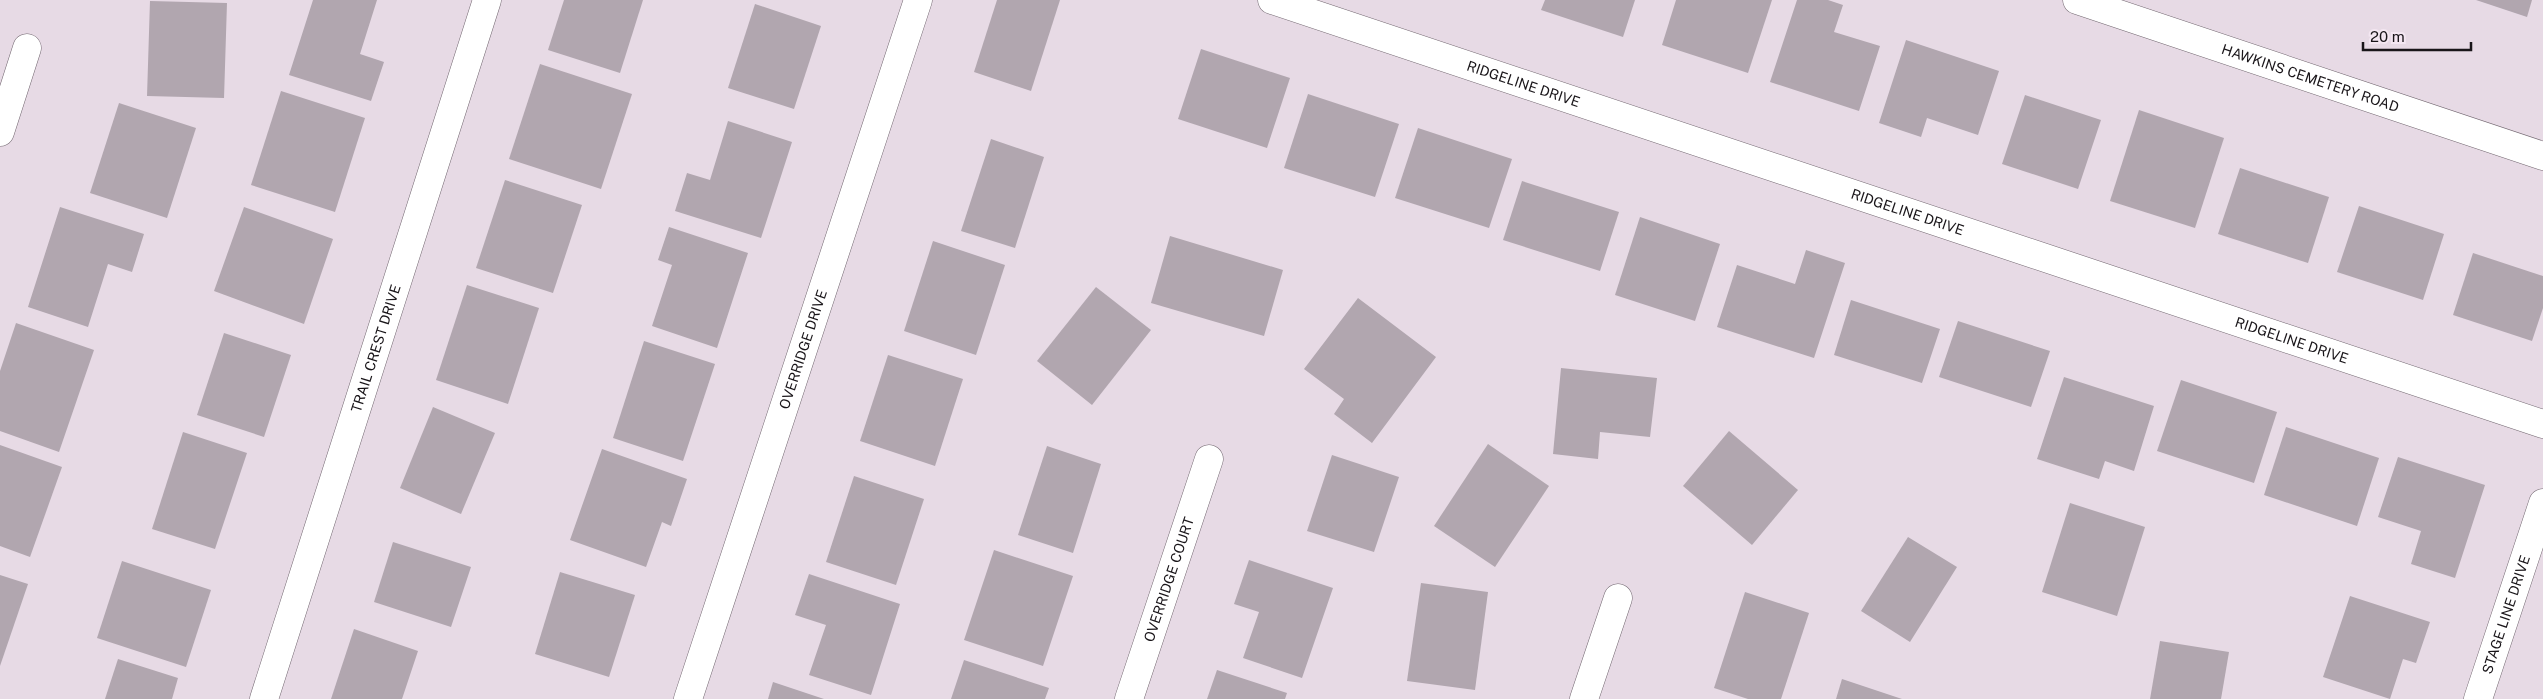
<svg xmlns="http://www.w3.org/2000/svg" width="2543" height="699" font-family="'Public Sans',sans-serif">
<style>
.building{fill:#b1a6af}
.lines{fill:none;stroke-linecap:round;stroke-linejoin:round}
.street-casing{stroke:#726770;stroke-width:29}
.secondary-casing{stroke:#726770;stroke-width:29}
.street{stroke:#fff;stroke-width:28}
.secondary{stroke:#fff;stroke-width:28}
.labels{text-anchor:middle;stroke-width:4.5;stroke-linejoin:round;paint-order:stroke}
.street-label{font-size:14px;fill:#191519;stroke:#f4e7f2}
</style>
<rect width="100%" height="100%" fill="#e7dae5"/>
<g class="building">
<path d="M 313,0 L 377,0 L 360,54 L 384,62 L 371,101 L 289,75 Z"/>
<path d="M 564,0 L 643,0 L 620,73 L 548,50 Z"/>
<path d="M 997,0 L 1060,0 L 1031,91 L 974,72 Z"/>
<path d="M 1545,0 L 1635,0 L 1623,37 L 1541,10 Z"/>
<path d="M 1676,0 L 1772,0 L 1748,73 L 1662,45 Z"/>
<path d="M 1797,0 L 1828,0 L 1843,5 L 1834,32 L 1880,46 L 1859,111 L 1770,82 Z"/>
<path d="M 2476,0 L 2532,0 L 2527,17 Z"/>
<path d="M 150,1 L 227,3 L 224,98 L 147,96 Z"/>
<path d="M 755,4 L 821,26 L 794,109 L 728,88 Z"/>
<path d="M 1906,40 L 1999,71 L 1978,135 L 1927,118 L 1921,137 L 1879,123 Z"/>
<path d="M 1201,49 L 1290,78 L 1267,148 L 1178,119 Z"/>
<path d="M 540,64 L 632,94 L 601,189 L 509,159 Z"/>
<path d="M 281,91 L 365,118 L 335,212 L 251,185 Z"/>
<path d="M 1308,94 L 1399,124 L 1375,197 L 1284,168 Z"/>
<path d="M 2025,95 L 2101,120 L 2078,189 L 2002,164 Z"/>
<path d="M 119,103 L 196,128 L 167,218 L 90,193 Z"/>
<path d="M 2139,110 L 2224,138 L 2195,228 L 2110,201 Z"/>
<path d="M 728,121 L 792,142 L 761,238 L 675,211 L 687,173 L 710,180 Z"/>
<path d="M 1418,128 L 1512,159 L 1489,228 L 1395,198 Z"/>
<path d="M 991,139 L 1044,157 L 1015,248 L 961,231 Z"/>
<path d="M 2240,168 L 2329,197 L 2308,263 L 2218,234 Z"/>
<path d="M 505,180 L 582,205 L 553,293 L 476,268 Z"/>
<path d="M 1522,181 L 1619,212 L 1600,271 L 1503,240 Z"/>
<path d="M 2359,206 L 2444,234 L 2423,300 L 2337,272 Z"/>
<path d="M 60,207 L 144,234 L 132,272 L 108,264 L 88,327 L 28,307 Z"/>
<path d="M 244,207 L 333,239 L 304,324 L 214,291 Z"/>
<path d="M 1640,217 L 1720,244 L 1695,321 L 1615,295 Z"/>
<path d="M 669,227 L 748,253 L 717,348 L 652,326 L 672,265 L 658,260 Z"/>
<path d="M 1170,236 L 1283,270 L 1264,336 L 1151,303 Z"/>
<path d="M 933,241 L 1005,265 L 976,355 L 904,331 Z"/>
<path d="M 1806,250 L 1845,263 L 1814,358 L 1717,327 L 1737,265 L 1795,284 Z"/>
<path d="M 2473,253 L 2543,276 L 2543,308 L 2532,341 L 2453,315 Z"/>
<path d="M 467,285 L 539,308 L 508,404 L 436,380 Z"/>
<path d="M 1096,287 L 1151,330 L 1092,405 L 1037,361 Z"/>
<path d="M 1358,298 L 1436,357 L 1372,443 L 1334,414 L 1344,399 L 1304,369 Z"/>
<path d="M 1851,300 L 1940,329 L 1922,383 L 1834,355 Z"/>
<path d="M 1958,321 L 2050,351 L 2031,407 L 1939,377 Z"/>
<path d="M 16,323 L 94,350 L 59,452 L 0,431 L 0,371 Z"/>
<path d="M 224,333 L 291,355 L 264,437 L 197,415 Z"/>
<path d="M 644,341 L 715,364 L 683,461 L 613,438 Z"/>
<path d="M 888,355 L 963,379 L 935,466 L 860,441 Z"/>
<path d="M 1561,368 L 1657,378 L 1650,437 L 1600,432 L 1598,459 L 1553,454 Z"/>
<path d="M 2064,377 L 2154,406 L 2134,471 L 2105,461 L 2099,479 L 2037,459 Z"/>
<path d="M 2181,380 L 2277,412 L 2254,483 L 2157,451 Z"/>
<path d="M 433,407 L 495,433 L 461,514 L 400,488 Z"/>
<path d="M 2286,427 L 2379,458 L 2357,526 L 2264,495 Z"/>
<path d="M 1729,431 L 1798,490 L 1752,545 L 1683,486 Z"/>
<path d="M 183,432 L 247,453 L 215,549 L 152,529 Z"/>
<path d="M 1488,444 L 1549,486 L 1495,567 L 1434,526 Z"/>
<path d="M 0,445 L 62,467 L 30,557 L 0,546 Z"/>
<path d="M 1047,446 L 1101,464 L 1073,553 L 1018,535 Z"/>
<path d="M 602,449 L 687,479 L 671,526 L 662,522 L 646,567 L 570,540 Z"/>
<path d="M 1332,455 L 1399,477 L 1374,552 L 1307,531 Z"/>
<path d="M 2398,457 L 2485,485 L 2455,578 L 2411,564 L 2421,531 L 2378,517 Z"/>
<path d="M 854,476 L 924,499 L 896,585 L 826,562 Z"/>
<path d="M 2070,503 L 2145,527 L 2117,616 L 2042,592 Z"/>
<path d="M 1908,537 L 1957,567 L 1910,642 L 1861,611 Z"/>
<path d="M 393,542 L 471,567 L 451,627 L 374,602 Z"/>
<path d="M 994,550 L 1073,576 L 1043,666 L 964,640 Z"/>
<path d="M 1249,560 L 1333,588 L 1302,678 L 1243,658 L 1259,612 L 1234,604 Z"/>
<path d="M 122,561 L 211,590 L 186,667 L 97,638 Z"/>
<path d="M 560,572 L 635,595 L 609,677 L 535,654 Z"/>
<path d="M 809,574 L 900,604 L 871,695 L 809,675 L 826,625 L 795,615 Z"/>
<path d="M 0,575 L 28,584 L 0,666 Z"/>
<path d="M 1421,583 L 1488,592 L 1475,690 L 1407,681 Z"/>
<path d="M 1745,592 L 1809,613 L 1781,699 L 1748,699 L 1714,688 Z"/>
<path d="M 2350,596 L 2430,622 L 2416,663 L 2403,659 L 2390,699 L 2323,677 Z"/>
<path d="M 354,629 L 418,651 L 402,699 L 331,699 Z"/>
<path d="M 2160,641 L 2229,652 L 2221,699 L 2150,699 Z"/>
<path d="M 118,659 L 178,678 L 172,699 L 105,699 Z"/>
<path d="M 964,660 L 1049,688 L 1045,699 L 951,699 Z"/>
<path d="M 1217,670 L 1287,693 L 1285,699 L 1207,699 Z"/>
<path d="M 1842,679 L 1902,699 L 1836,699 Z"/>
<path d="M 773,682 L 824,699 L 768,699 Z"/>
</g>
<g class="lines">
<g class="street-casing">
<g id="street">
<path id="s1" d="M 1272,0 L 2543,424"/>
<path d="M 0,132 L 27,48"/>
<path id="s2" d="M 264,699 L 487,0"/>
<path id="s3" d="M 688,699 L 918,0"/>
<path id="s4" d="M 1129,699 L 1209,459"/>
<path d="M 1584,699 L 1618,598"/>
<path id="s5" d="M 2478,699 L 2543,503"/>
</g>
</g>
<g class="secondary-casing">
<g id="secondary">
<path id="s6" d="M 2077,0 L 2543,156"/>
</g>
</g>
<use href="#street" class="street"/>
<use href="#secondary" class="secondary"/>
</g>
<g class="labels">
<g class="street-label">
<text dy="5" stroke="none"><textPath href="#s6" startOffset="246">HAWKINS CEMETERY ROAD</textPath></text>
<text dy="5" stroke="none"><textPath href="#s1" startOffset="265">RIDGELINE DRIVE</textPath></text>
<text dy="5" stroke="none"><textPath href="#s1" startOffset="670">RIDGELINE DRIVE</textPath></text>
<text dy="5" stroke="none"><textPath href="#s1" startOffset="1075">RIDGELINE DRIVE</textPath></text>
<text dy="5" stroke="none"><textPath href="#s2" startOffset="368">TRAIL CREST DRIVE</textPath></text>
<text dy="5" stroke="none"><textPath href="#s3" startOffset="368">OVERRIDGE DRIVE</textPath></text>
<text dy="5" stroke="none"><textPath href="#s4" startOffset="126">OVERRIDGE COURT</textPath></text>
<text dy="5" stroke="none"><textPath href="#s5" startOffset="89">STAGE LINE DRIVE</textPath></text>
</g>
</g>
<path d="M2363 42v8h108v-8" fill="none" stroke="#191519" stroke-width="2.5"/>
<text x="2370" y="42" font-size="15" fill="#191519" stroke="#f4e7f2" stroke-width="4" paint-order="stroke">20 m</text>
</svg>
